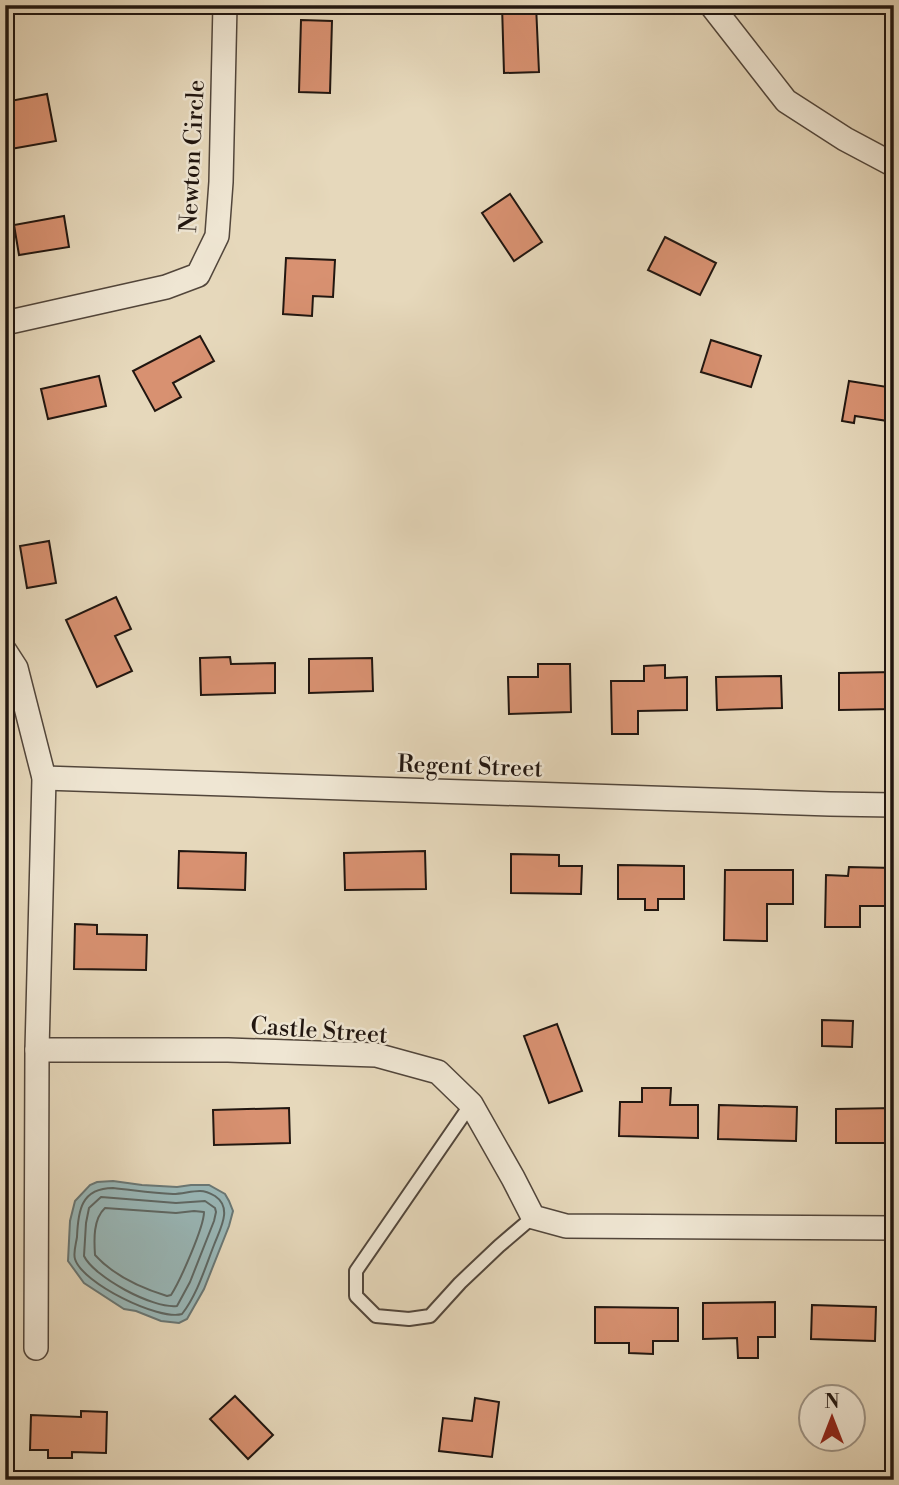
<svg xmlns="http://www.w3.org/2000/svg" width="899" height="1485" font-family="'Libre Bodoni',serif">
<style>
.water{fill:#99b8b9;stroke:#697775;stroke-width:2}
.lines{fill:none;stroke-linecap:round;stroke-linejoin:round}
.shore{stroke:#5d6764;stroke-width:2}
.building{fill:#d89171;stroke:#211610;stroke-width:2}
.lane-casing{stroke:#52463b;stroke-width:16}
.street-casing{stroke:#52463b;stroke-width:26}
.lane{stroke:#efe6d3;stroke-width:12}
.street{stroke:#efe6d3;stroke-width:23}
.labels{text-anchor:middle;stroke-width:5;stroke-linejoin:round;paint-order:stroke}
.street-label{font-size:24px;fill:#211610;stroke:#efe6d3}
</style>
<rect width="100%" height="100%" fill="#e6d8bb"/>
<filter id="stains"><feTurbulence type="fractalNoise" baseFrequency=".00286" numOctaves="4"/><feColorMatrix values="0 0 0 0 .2 0 0 0 0 .09 0 0 0 0 .02 0 0 0 .5 -.17"/></filter>
<radialGradient id="worn" r=".72"><stop offset=".6" stop-color="#630" stop-opacity="0"/><stop offset="1" stop-color="#630" stop-opacity=".3"/></radialGradient>
<path class="water" d="M 113,1181 L 142,1185 L 177,1187 L 191,1185 L 209,1185 L 225,1194 L 229,1201 L 233,1211 L 229,1226 L 204,1289 L 187,1319 L 179,1323 L 161,1321 L 136,1311 L 124,1309 L 84,1283 L 68,1261 L 70,1221 L 75,1201 L 90,1185 L 97,1182 Z"/>
<g class="lines">
<g class="shore">
<path d="M 113,1188 C 133,1190 152,1193 173,1194 C 182,1194 191,1191 200,1191 C 206,1191 210,1193 215,1196 C 233,1208 220,1229 214,1245 C 205,1268 197,1295 182,1314 C 159,1321 82,1283 75,1259 C 73,1253 76,1244 77,1237 C 78,1211 81,1188 113,1188 Z"/>
<path d="M 101,1197 L 176,1203 L 205,1201 L 215,1208 L 216,1212 L 214,1221 L 190,1282 L 177,1306 C 153,1309 94,1277 84,1256 L 86,1223 L 89,1208 Z"/>
<path d="M 105,1208 L 176,1213 L 194,1211 L 204,1212 C 204,1227 180,1281 171,1295 L 167,1296 C 141,1288 113,1275 95,1255 C 94,1240 93,1219 105,1208 Z"/>
</g>
</g>
<g class="building">
<path d="M 502,5 L 536,5 L 539,72 L 504,73 Z"/>
<path d="M 301,20 L 332,21 L 330,93 L 299,92 Z"/>
<path d="M 47,94 L 56,141 L 5,150 L 5,102 Z"/>
<path d="M 510,194 L 542,242 L 514,261 L 482,213 Z"/>
<path d="M 64,216 L 69,247 L 19,255 L 14,225 Z"/>
<path d="M 665,237 L 716,263 L 700,295 L 648,270 Z"/>
<path d="M 286,258 L 335,260 L 333,297 L 313,296 L 312,316 L 283,314 Z"/>
<path d="M 200,336 L 214,361 L 173,383 L 181,397 L 155,411 L 133,371 Z"/>
<path d="M 711,340 L 761,356 L 751,387 L 701,372 Z"/>
<path d="M 99,376 L 106,406 L 48,419 L 41,389 Z"/>
<path d="M 849,381 L 894,388 L 894,422 L 855,416 L 854,423 L 842,421 Z"/>
<path d="M 49,541 L 56,583 L 27,588 L 20,546 Z"/>
<path d="M 116,597 L 131,629 L 115,636 L 132,671 L 97,687 L 66,620 Z"/>
<path d="M 230,657 L 231,664 L 275,663 L 275,693 L 201,695 L 200,658 Z"/>
<path d="M 372,658 L 373,691 L 309,693 L 309,659 Z"/>
<path d="M 538,664 L 570,664 L 571,712 L 509,714 L 508,677 L 538,677 Z"/>
<path d="M 665,665 L 665,678 L 687,677 L 687,710 L 638,711 L 638,734 L 612,734 L 611,681 L 644,681 L 644,666 Z"/>
<path d="M 894,672 L 894,709 L 839,710 L 839,673 Z"/>
<path d="M 781,676 L 782,708 L 717,710 L 716,677 Z"/>
<path d="M 179,851 L 246,853 L 245,890 L 178,888 Z"/>
<path d="M 425,851 L 426,889 L 345,890 L 344,853 Z"/>
<path d="M 511,854 L 559,855 L 559,866 L 582,866 L 581,894 L 511,893 Z"/>
<path d="M 618,865 L 684,866 L 684,899 L 658,899 L 658,910 L 645,910 L 645,899 L 618,899 Z"/>
<path d="M 849,867 L 894,868 L 894,906 L 860,906 L 860,927 L 825,927 L 826,875 L 848,876 Z"/>
<path d="M 725,870 L 793,870 L 793,904 L 767,904 L 767,941 L 724,940 Z"/>
<path d="M 75,924 L 97,925 L 97,934 L 147,935 L 146,970 L 74,969 Z"/>
<path d="M 822,1020 L 853,1021 L 852,1047 L 822,1046 Z"/>
<path d="M 557,1024 L 582,1091 L 549,1103 L 524,1036 Z"/>
<path d="M 642,1088 L 671,1088 L 670,1105 L 698,1105 L 698,1138 L 619,1136 L 620,1102 L 642,1102 Z"/>
<path d="M 719,1105 L 797,1107 L 796,1141 L 718,1139 Z"/>
<path d="M 289,1108 L 290,1143 L 214,1145 L 213,1110 Z"/>
<path d="M 894,1108 L 894,1143 L 836,1143 L 836,1109 Z"/>
<path d="M 775,1302 L 775,1337 L 758,1337 L 758,1358 L 738,1358 L 737,1338 L 703,1339 L 703,1303 Z"/>
<path d="M 812,1305 L 876,1307 L 875,1341 L 811,1339 Z"/>
<path d="M 595,1307 L 678,1308 L 678,1341 L 653,1341 L 653,1354 L 629,1353 L 629,1343 L 595,1343 Z"/>
<path d="M 235,1396 L 273,1435 L 248,1459 L 210,1419 Z"/>
<path d="M 475,1398 L 499,1402 L 492,1457 L 439,1451 L 443,1418 L 472,1421 Z"/>
<path d="M 81,1411 L 107,1412 L 106,1453 L 72,1452 L 72,1458 L 48,1458 L 48,1450 L 30,1450 L 31,1415 L 81,1417 Z"/>
</g>
<g class="lines">
<g class="lane-casing">
<path id="lane" d="M 471,1104 L 356,1271 L 356,1296 L 376,1316 L 409,1319 L 430,1316 L 460,1283 L 499,1246 L 533,1217"/>
</g>
<g class="street-casing">
<g id="street">
<path d="M 711,5 L 786,101 L 845,139 L 894,165"/>
<path d="M 5,323 L 166,287 L 198,275 L 217,236 L 221,182 L 225,5"/>
<path d="M 5,651 L 16,668 L 44,778 L 37,1050 L 36,1348"/>
<path d="M 44,778 L 830,804 L 894,805"/>
<path d="M 37,1050 L 228,1050 L 376,1055 L 438,1072 L 471,1104 L 513,1178 L 533,1217 L 566,1226 L 894,1228"/>
</g>
</g>
<use href="#lane" class="lane"/>
<use href="#street" class="street"/>
</g>
<g class="labels">
<g class="street-label">
<text transform="translate(192 156) rotate(-87)" y="8">Newton Circle</text>
<text transform="translate(470 766) rotate(2)" y="8">Regent Street</text>
<text transform="translate(319 1030) rotate(4)" y="8">Castle Street</text>
</g>
</g>
<rect width="899" height="1485" fill="none" stroke="#e6d8bb" stroke-width="28"/>
<rect x="7" y="7" width="885" height="1471" fill="none" stroke="#211610" stroke-width="3.5"/>
<rect x="14" y="14" width="871" height="1457" fill="none" stroke="#211610" stroke-width="2"/>
<g transform="translate(832 1418)"><circle r="33" fill="#efe6d3" stroke="#9d9385" stroke-width="2"/>
<path d="M0-5L12 26L0 18L-12 26Z" fill="#8f2418"/>
<text y="-10" font-size="19" font-weight="bold" text-anchor="middle" fill="#211610">N</text>
</g>
<rect width="100%" height="100%" filter="url(#stains)"/>
<rect width="100%" height="100%" fill="url(#worn)"/>
</svg>
